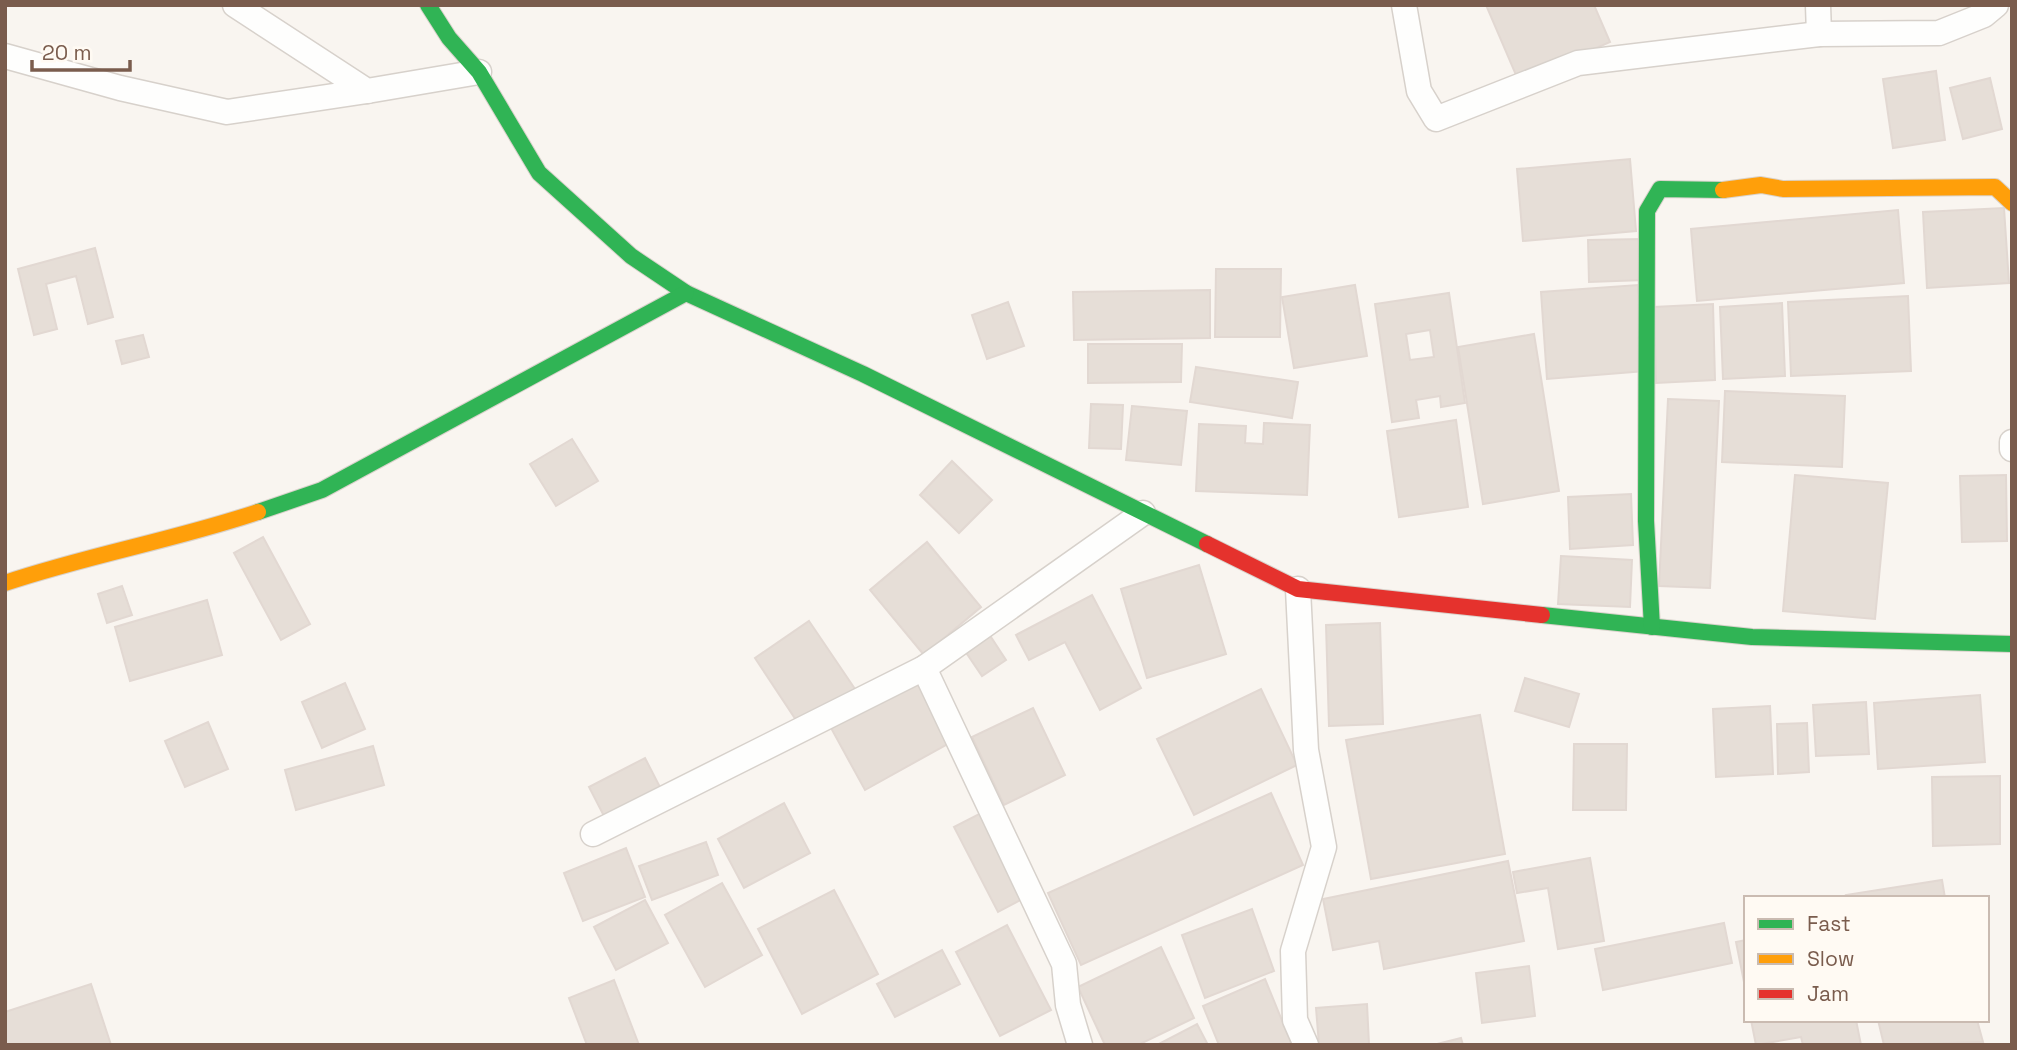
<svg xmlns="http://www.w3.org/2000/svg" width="2017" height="1050" font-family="'Space Grotesk',sans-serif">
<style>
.building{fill:#e6ded7;stroke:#e2d8d2;stroke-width:2;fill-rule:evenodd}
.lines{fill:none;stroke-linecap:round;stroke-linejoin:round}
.street-casing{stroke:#d7d1cb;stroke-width:27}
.fast-casing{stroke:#d9d2cb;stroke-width:18}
.slow-casing{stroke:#d9d2cb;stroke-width:18}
.jam-casing{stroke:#d9d2cb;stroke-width:18}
.street{stroke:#fefefd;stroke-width:24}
.fast{stroke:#30b455;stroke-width:16}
.slow{stroke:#ff9f0a;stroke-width:16}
.jam{stroke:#e5322d;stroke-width:16}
</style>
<rect width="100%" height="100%" fill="#f9f5f0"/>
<g class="building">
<path d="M 1486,5 L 1594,5 L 1610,42 L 1519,82 Z"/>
<path d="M 1936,71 L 1945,140 L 1893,148 L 1883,79 Z"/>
<path d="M 1990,78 L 2002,129 L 1963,139 L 1950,88 Z"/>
<path d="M 1630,159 L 1636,231 L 1523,241 L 1517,169 Z"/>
<path d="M 2004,208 L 2009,283 L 1927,288 L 1923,212 Z"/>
<path d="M 1898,210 L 1904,283 L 1697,301 L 1691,229 Z"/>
<path d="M 1643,239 L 1644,280 L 1589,282 L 1588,240 Z"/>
<path d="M 95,248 L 113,317 L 88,324 L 76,276 L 46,284 L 57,329 L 34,335 L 18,269 Z"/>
<path d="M 1216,269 L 1281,269 L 1280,337 L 1215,337 Z"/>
<path d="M 1355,285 L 1367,356 L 1294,368 L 1282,297 Z"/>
<path d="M 1638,285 L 1645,371 L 1547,379 L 1541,292 Z"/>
<path d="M 1210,290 L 1210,338 L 1074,340 L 1073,292 Z"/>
<path d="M 1449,293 L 1465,403 L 1441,407 L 1440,396 L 1416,400 L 1419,418 L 1392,422 L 1375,304 ZM 1430,330 L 1434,357 L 1410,360 L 1406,334 Z"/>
<path d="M 1908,296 L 1911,371 L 1791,376 L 1788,302 Z"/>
<path d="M 1008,302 L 1024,346 L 987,359 L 972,315 Z"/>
<path d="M 1782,303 L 1785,376 L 1723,379 L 1720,307 Z"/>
<path d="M 1713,304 L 1715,380 L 1656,383 L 1654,307 Z"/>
<path d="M 1534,334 L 1559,491 L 1483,504 L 1458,347 Z"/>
<path d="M 143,335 L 149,357 L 122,364 L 116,341 Z"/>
<path d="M 1088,344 L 1182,344 L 1181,382 L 1088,383 Z"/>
<path d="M 1196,367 L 1298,382 L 1292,418 L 1190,402 Z"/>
<path d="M 1725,391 L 1845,396 L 1842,467 L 1722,462 Z"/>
<path d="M 1668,399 L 1719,401 L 1710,588 L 1659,586 Z"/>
<path d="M 1091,404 L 1123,405 L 1121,449 L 1089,448 Z"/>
<path d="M 1132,406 L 1187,411 L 1181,465 L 1126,460 Z"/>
<path d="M 1456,420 L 1468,507 L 1399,517 L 1387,431 Z"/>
<path d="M 1264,423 L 1310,425 L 1307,495 L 1196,491 L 1199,424 L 1246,426 L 1245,443 L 1263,444 Z"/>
<path d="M 572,439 L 598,481 L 556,506 L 530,464 Z"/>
<path d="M 952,461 L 992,500 L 959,533 L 920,495 Z"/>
<path d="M 1795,475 L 1888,483 L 1875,619 L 1783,611 Z"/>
<path d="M 2006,475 L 2007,541 L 1962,542 L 1960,476 Z"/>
<path d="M 1631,494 L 1633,545 L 1570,549 L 1568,497 Z"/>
<path d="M 263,537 L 310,624 L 281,640 L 234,553 Z"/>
<path d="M 927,542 L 981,607 L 924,655 L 870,590 Z"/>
<path d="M 1561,556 L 1632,560 L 1630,607 L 1558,604 Z"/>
<path d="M 1199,565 L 1226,654 L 1147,678 L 1121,589 Z"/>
<path d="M 122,586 L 132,615 L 107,623 L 98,594 Z"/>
<path d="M 1092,595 L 1141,688 L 1100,710 L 1065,642 L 1029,660 L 1016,635 Z"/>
<path d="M 207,600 L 222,655 L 130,681 L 115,627 Z"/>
<path d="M 809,621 L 855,689 L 800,726 L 755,658 Z"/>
<path d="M 1380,623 L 1383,724 L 1329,726 L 1326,625 Z"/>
<path d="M 989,634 L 1006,660 L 982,676 L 965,651 Z"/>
<path d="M 919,678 L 953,741 L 865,790 L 831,728 Z"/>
<path d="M 1525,678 L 1579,694 L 1569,727 L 1515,711 Z"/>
<path d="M 345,683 L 365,729 L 322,748 L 302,702 Z"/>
<path d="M 1261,689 L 1297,765 L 1194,815 L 1157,739 Z"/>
<path d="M 1980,695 L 1985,762 L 1878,769 L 1874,703 Z"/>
<path d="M 1866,702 L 1869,754 L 1816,756 L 1813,705 Z"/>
<path d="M 1770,706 L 1773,774 L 1716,777 L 1713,709 Z"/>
<path d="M 1033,708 L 1065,775 L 1004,805 L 972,737 Z"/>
<path d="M 1480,715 L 1505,854 L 1371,879 L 1346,740 Z"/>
<path d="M 208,722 L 228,769 L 185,787 L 165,741 Z"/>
<path d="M 1807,723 L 1809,772 L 1778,774 L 1777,724 Z"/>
<path d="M 1574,744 L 1627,744 L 1626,810 L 1573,810 Z"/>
<path d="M 373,746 L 384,785 L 296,810 L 285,770 Z"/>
<path d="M 645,758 L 662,791 L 606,820 L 589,787 Z"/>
<path d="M 2000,776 L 2000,844 L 1933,846 L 1932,777 Z"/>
<path d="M 1271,793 L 1303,865 L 1081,965 L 1048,893 Z"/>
<path d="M 784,803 L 810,853 L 744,888 L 718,839 Z"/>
<path d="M 985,811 L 1028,896 L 998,912 L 954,827 Z"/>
<path d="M 706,842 L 718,875 L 652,900 L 639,866 Z"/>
<path d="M 626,848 L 645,897 L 583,921 L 564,873 Z"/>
<path d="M 1590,858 L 1604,941 L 1558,949 L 1548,888 L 1517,893 L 1513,872 Z"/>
<path d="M 1508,861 L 1524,941 L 1384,969 L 1379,941 L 1333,950 L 1323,899 Z"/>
<path d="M 1942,880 L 1945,898 L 1847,898 L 1846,895 Z"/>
<path d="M 722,883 L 762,955 L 705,987 L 665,915 Z"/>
<path d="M 834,890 L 878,974 L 802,1014 L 758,929 Z"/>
<path d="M 645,900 L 668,943 L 616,970 L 594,927 Z"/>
<path d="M 1252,909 L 1274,971 L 1205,998 L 1182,935 Z"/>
<path d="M 1724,923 L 1732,963 L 1603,990 L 1595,949 Z"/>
<path d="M 1007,925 L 1051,1010 L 1000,1036 L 956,952 Z"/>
<path d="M 1746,940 L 1746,992 L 1736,942 Z"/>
<path d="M 1161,947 L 1194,1018 L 1138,1045 L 1105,1045 L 1078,987 Z"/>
<path d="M 942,950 L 960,984 L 895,1017 L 877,984 Z"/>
<path d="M 1529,966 L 1535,1016 L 1482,1023 L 1476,973 Z"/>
<path d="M 1265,979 L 1292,1045 L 1219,1045 L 1203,1006 Z"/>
<path d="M 614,980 L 639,1045 L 587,1045 L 569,998 Z"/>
<path d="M 91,984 L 111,1045 L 5,1045 L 5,1012 Z"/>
<path d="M 1367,1004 L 1369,1044 L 1319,1045 L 1316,1008 Z"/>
<path d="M 1751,1020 L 1856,1020 L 1861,1045 L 1803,1045 L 1801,1037 L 1756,1045 Z"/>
<path d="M 1878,1020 L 1977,1020 L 1983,1042 L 1884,1045 Z"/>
<path d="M 1197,1024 L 1208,1045 L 1157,1045 Z"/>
<path d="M 1461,1038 L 1463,1045 L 1433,1045 Z"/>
</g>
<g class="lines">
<g class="street-casing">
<g id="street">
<path d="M 235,5 L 367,91 L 479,72"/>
<path d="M 1404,5 L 1419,91 L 1436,119 L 1578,63 L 1819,34 L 1939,33 L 1984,15 L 1996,5"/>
<path d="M 1818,5 L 1819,34"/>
<path d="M 5,56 L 120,88 L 227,112 L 367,91"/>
<path d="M 2012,442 L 2012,449"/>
<path d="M 1298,589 L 1306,750 L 1324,847 L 1293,951 L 1295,1020 L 1306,1045"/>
<path d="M 924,668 L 1064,964 L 1068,1005 L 1080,1045"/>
<path d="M 593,834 L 924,668 L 1143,513"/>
</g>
</g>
<g class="fast-casing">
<g id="fast">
<path d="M 428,5 L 449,38 L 479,72 L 539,173 L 631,256 L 686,293 L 863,374 L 1207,544"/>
<path d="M 258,512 L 322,490 L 686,293"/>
<path d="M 1542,615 L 1752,637 L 2012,644"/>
<path d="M 1652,627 L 1646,521 L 1647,211 L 1660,189 L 1723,190"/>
</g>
</g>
<g class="slow-casing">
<g id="slow">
<path d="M 1723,190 L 1761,185 L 1783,189 L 1995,187 L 2012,203"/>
<path d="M 5,583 C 88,555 175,540 258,512"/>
</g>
</g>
<g class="jam-casing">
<path id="jam" d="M 1207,544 L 1298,589 L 1542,615"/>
</g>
<use href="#street" class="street"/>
<use href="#fast" class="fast"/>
<use href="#slow" class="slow"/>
<use href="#jam" class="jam"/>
</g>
<rect width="2017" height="1050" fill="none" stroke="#7a5c4d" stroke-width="14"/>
<rect x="1744" y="896" width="245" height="126" fill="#fffaf3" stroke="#cabbb1" stroke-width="2"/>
<rect x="1758" y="919" width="35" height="10" fill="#30b455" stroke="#cabbb1" stroke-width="2"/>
<text x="1807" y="931" font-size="21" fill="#7a5c4d">Fast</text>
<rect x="1758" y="954" width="35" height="10" fill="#ff9f0a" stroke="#cabbb1" stroke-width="2"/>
<text x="1807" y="966" font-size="21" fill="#7a5c4d">Slow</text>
<rect x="1758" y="989" width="35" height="10" fill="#e5322d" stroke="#cabbb1" stroke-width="2"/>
<text x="1807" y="1001" font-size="21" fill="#7a5c4d">Jam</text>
<path d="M32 60v10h98v-10" fill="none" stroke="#7a5c4d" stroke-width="3.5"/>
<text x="42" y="60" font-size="21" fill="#7a5c4d" stroke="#fffaf3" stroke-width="5" paint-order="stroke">20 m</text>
</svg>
